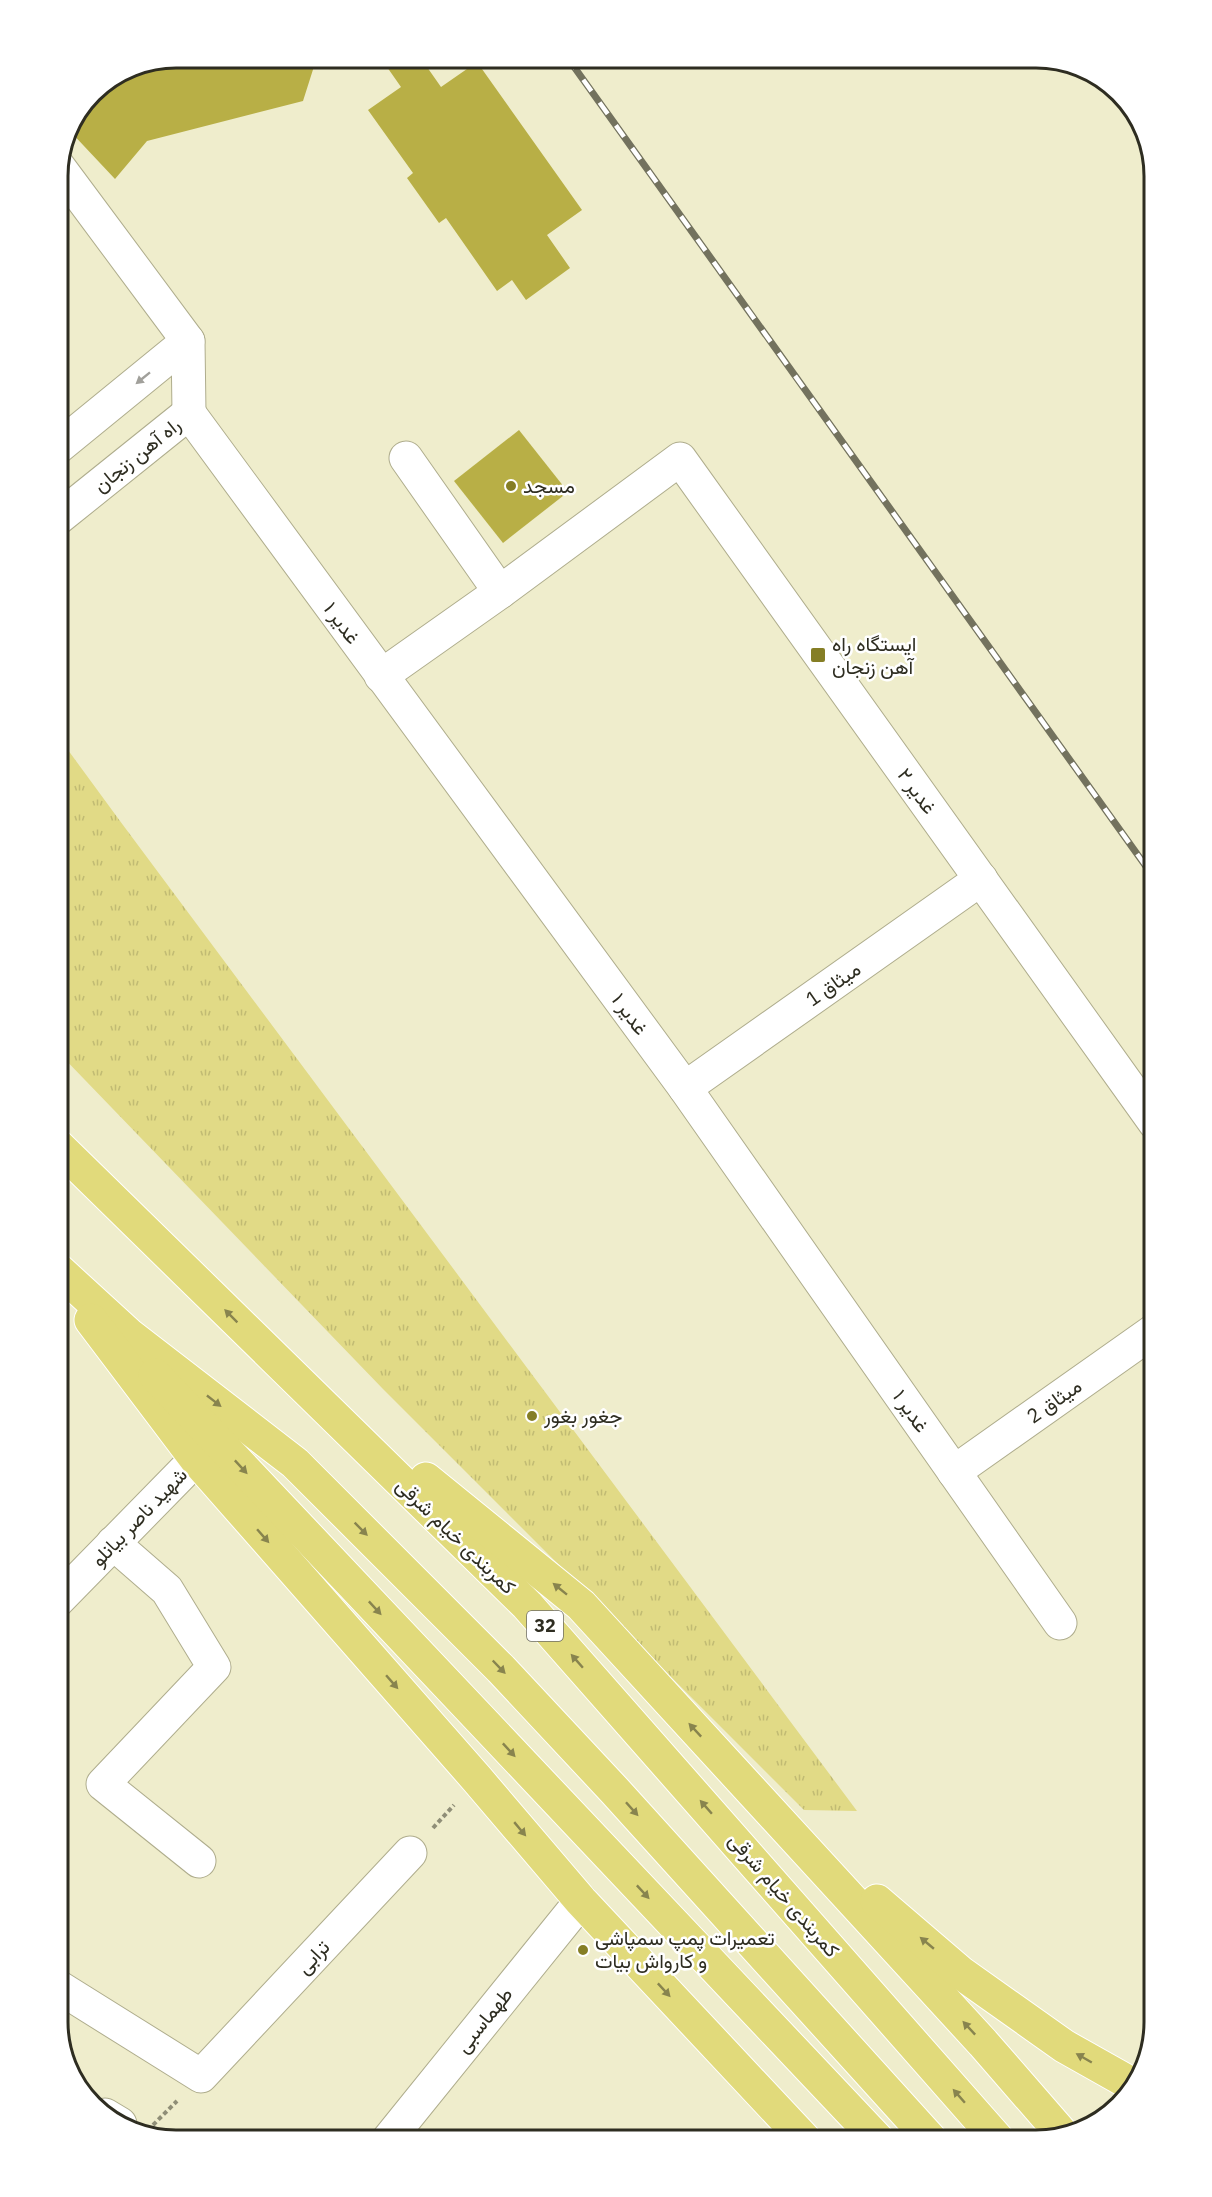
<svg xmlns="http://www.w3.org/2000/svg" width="1212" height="2197" font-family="'IBM Plex Sans',Vazirmatn,sans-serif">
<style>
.grass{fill:url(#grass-tufts)}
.building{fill:#b8af46}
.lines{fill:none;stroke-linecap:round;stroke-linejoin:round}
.minor-casing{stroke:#afad8d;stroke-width:35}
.highway-casing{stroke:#fff;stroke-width:35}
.path{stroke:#8f8e77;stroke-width:4;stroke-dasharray:4.5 3;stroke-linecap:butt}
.minor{stroke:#fff;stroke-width:33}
.highway{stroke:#e1da7b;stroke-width:33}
.rail-casing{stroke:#73725e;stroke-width:7}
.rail{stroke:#fff;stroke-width:4.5;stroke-dasharray:14;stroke-linecap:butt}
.oneway{fill:#a1a09b}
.oneway2{fill:#88844e}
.poi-dot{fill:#857e25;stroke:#fff;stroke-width:2}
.labels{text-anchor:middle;stroke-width:5;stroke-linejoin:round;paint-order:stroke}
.shield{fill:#fff;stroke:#6d6c64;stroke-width:1.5}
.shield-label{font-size:18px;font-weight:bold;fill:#2e2d21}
.street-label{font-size:20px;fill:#2e2d21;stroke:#fff}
.poi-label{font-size:20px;fill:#2e2d21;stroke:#fff;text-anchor:start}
.rim{fill:none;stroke:#2e2d21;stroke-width:3}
</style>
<defs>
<pattern id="grass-tufts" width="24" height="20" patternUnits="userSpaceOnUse" patternTransform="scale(1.5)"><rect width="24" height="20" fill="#e1da86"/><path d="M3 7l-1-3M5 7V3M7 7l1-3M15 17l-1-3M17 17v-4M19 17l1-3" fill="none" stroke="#c1bb73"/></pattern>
</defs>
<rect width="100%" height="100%" fill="#efedcc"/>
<path class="grass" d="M 57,735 L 120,821 L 857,1811 L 804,1810 L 383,1389 L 57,1051 Z"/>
<g class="building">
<path d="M 175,57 L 317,57 L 303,101 L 147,141 L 115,179 L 68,129 L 69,123 L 92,91 L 130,66 Z"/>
<path d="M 401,57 L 420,57 L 441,87 L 477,62 L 582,210 L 547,235 L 570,268 L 526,300 L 512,280 L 497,291 L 446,218 L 439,223 L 407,178 L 413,173 L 368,110 L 401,87 L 387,67 Z"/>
<path d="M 519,430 L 568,492 L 503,543 L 454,481 Z"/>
</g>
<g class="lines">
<g class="minor-casing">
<g id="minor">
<path d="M 58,166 L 188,341 L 189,413"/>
<path d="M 189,413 L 685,1088 L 1060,1623"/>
<path d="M 57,448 L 188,341"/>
<path d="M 406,458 L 500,592"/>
<path d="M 57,519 L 189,413"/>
<path d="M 381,676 L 500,592 L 680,459 L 1155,1123"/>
<path d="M 685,1088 L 981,879"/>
<path d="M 954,1472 L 1155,1330"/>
<path d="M 113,1543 L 167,1590 L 214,1667 L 103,1784 L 199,1861"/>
<path d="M 57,1601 L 196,1459"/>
<path d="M 57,1986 L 201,2076 L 410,1853"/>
<path d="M 105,2115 L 120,2124"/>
<path d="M 388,2140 L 581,1901"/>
</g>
</g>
<g class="highway-casing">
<g id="highway">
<path d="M 57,1145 L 527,1605 L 998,2140"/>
<path d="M 57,1269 L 128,1334 L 295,1463 L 501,1669 L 615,1791 L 931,2140"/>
<path d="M 91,1320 L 196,1459 L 477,1779 L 581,1901 L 805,2140"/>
<path d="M 155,1375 L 878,2140"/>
<path d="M 426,1479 L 581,1605 L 983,2043 L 1063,2135"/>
<path d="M 877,1901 L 961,1973 L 1064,2046 L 1135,2086"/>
</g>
</g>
<g class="path">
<path d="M 433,1828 L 454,1805"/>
<path d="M 153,2125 L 177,2101"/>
</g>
<use href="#minor" class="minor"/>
<use href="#highway" class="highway"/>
<g class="rail-casing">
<path id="rail" d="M 567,57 L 1155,879"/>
</g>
<use href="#rail" class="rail"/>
</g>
<defs><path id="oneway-solid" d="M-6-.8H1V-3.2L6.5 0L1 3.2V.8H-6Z" transform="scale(1.5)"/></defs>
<use class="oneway" href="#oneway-solid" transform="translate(143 378) rotate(141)"/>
<g class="oneway2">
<use href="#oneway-solid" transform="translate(231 1316) rotate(-135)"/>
<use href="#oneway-solid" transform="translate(214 1401) rotate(38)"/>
<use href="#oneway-solid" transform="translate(241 1467) rotate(47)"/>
<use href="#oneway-solid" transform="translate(361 1529) rotate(45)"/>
<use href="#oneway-solid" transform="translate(263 1536) rotate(49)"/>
<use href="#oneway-solid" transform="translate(560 1589) rotate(-141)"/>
<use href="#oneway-solid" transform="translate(375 1608) rotate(47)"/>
<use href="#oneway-solid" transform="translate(577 1661) rotate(-131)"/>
<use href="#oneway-solid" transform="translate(499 1667) rotate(46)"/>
<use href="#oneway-solid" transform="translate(392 1682) rotate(49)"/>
<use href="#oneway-solid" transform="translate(695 1730) rotate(-133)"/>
<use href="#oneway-solid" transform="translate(509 1750) rotate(47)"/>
<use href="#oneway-solid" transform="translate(706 1807) rotate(-131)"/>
<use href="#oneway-solid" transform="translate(632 1809) rotate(48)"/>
<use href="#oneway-solid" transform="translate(520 1829) rotate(50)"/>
<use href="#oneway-solid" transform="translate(643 1892) rotate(47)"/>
<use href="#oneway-solid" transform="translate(927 1943) rotate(-140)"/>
<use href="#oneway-solid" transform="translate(664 1990) rotate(47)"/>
<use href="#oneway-solid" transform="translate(969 2028) rotate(-133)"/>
<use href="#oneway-solid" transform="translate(1084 2058) rotate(-150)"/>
<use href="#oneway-solid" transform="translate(959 2096) rotate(-131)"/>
</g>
<g class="poi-dot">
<circle cx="511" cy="486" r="6"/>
<rect x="810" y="647" width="16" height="16" rx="3"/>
<circle cx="532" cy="1416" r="6"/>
<circle cx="583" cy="1950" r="6"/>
</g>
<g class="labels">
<rect class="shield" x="527" y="1611" width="36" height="30" rx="4.5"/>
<g class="shield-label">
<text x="545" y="1632">32</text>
</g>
<g class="street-label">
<text transform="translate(137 455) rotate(-39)" y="7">راه آهن زنجان</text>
<text transform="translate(342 623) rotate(54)" y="7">غدیر ۱</text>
<text transform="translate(917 791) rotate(54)" y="7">غدیر ۲</text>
<text transform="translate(833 984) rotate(-35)" y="7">میثاق 1</text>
<text transform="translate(630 1014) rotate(54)" y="7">غدیر ۱</text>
<text transform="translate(1054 1401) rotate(-35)" y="7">میثاق 2</text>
<text transform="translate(911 1411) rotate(55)" y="7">غدیر ۱</text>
<text transform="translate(139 1517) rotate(-46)" y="7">شهید ناصر بیانلو</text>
<text transform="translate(456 1536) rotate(44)" y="7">کمربندی خیام شرقی</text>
<text transform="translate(784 1895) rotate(49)" y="7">کمربندی خیام شرقی</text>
<text transform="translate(313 1957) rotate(-47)" y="7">ترابی</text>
<text transform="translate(484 2020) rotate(-51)" y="7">طهماسبی</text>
</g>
<g class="poi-label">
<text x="523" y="493">مسجد</text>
<text x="832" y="651">ایستگاه راه<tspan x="832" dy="23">آهن زنجان</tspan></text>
<text x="544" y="1423">جغور بغور</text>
<text x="595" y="1945">تعمیرات پمپ سمپاشی<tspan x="595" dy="23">و کارواش بیات</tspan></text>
</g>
</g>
<path d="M0 0H1212V2197H0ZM176 68H1036A108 108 0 0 1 1144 176V2022A108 108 0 0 1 1036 2130H176A108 108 0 0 1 68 2022V176A108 108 0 0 1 176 68Z" fill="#fff" fill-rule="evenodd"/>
<path class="rim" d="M176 68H1036A108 108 0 0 1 1144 176V2022A108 108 0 0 1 1036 2130H176A108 108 0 0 1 68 2022V176A108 108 0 0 1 176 68Z"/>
</svg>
